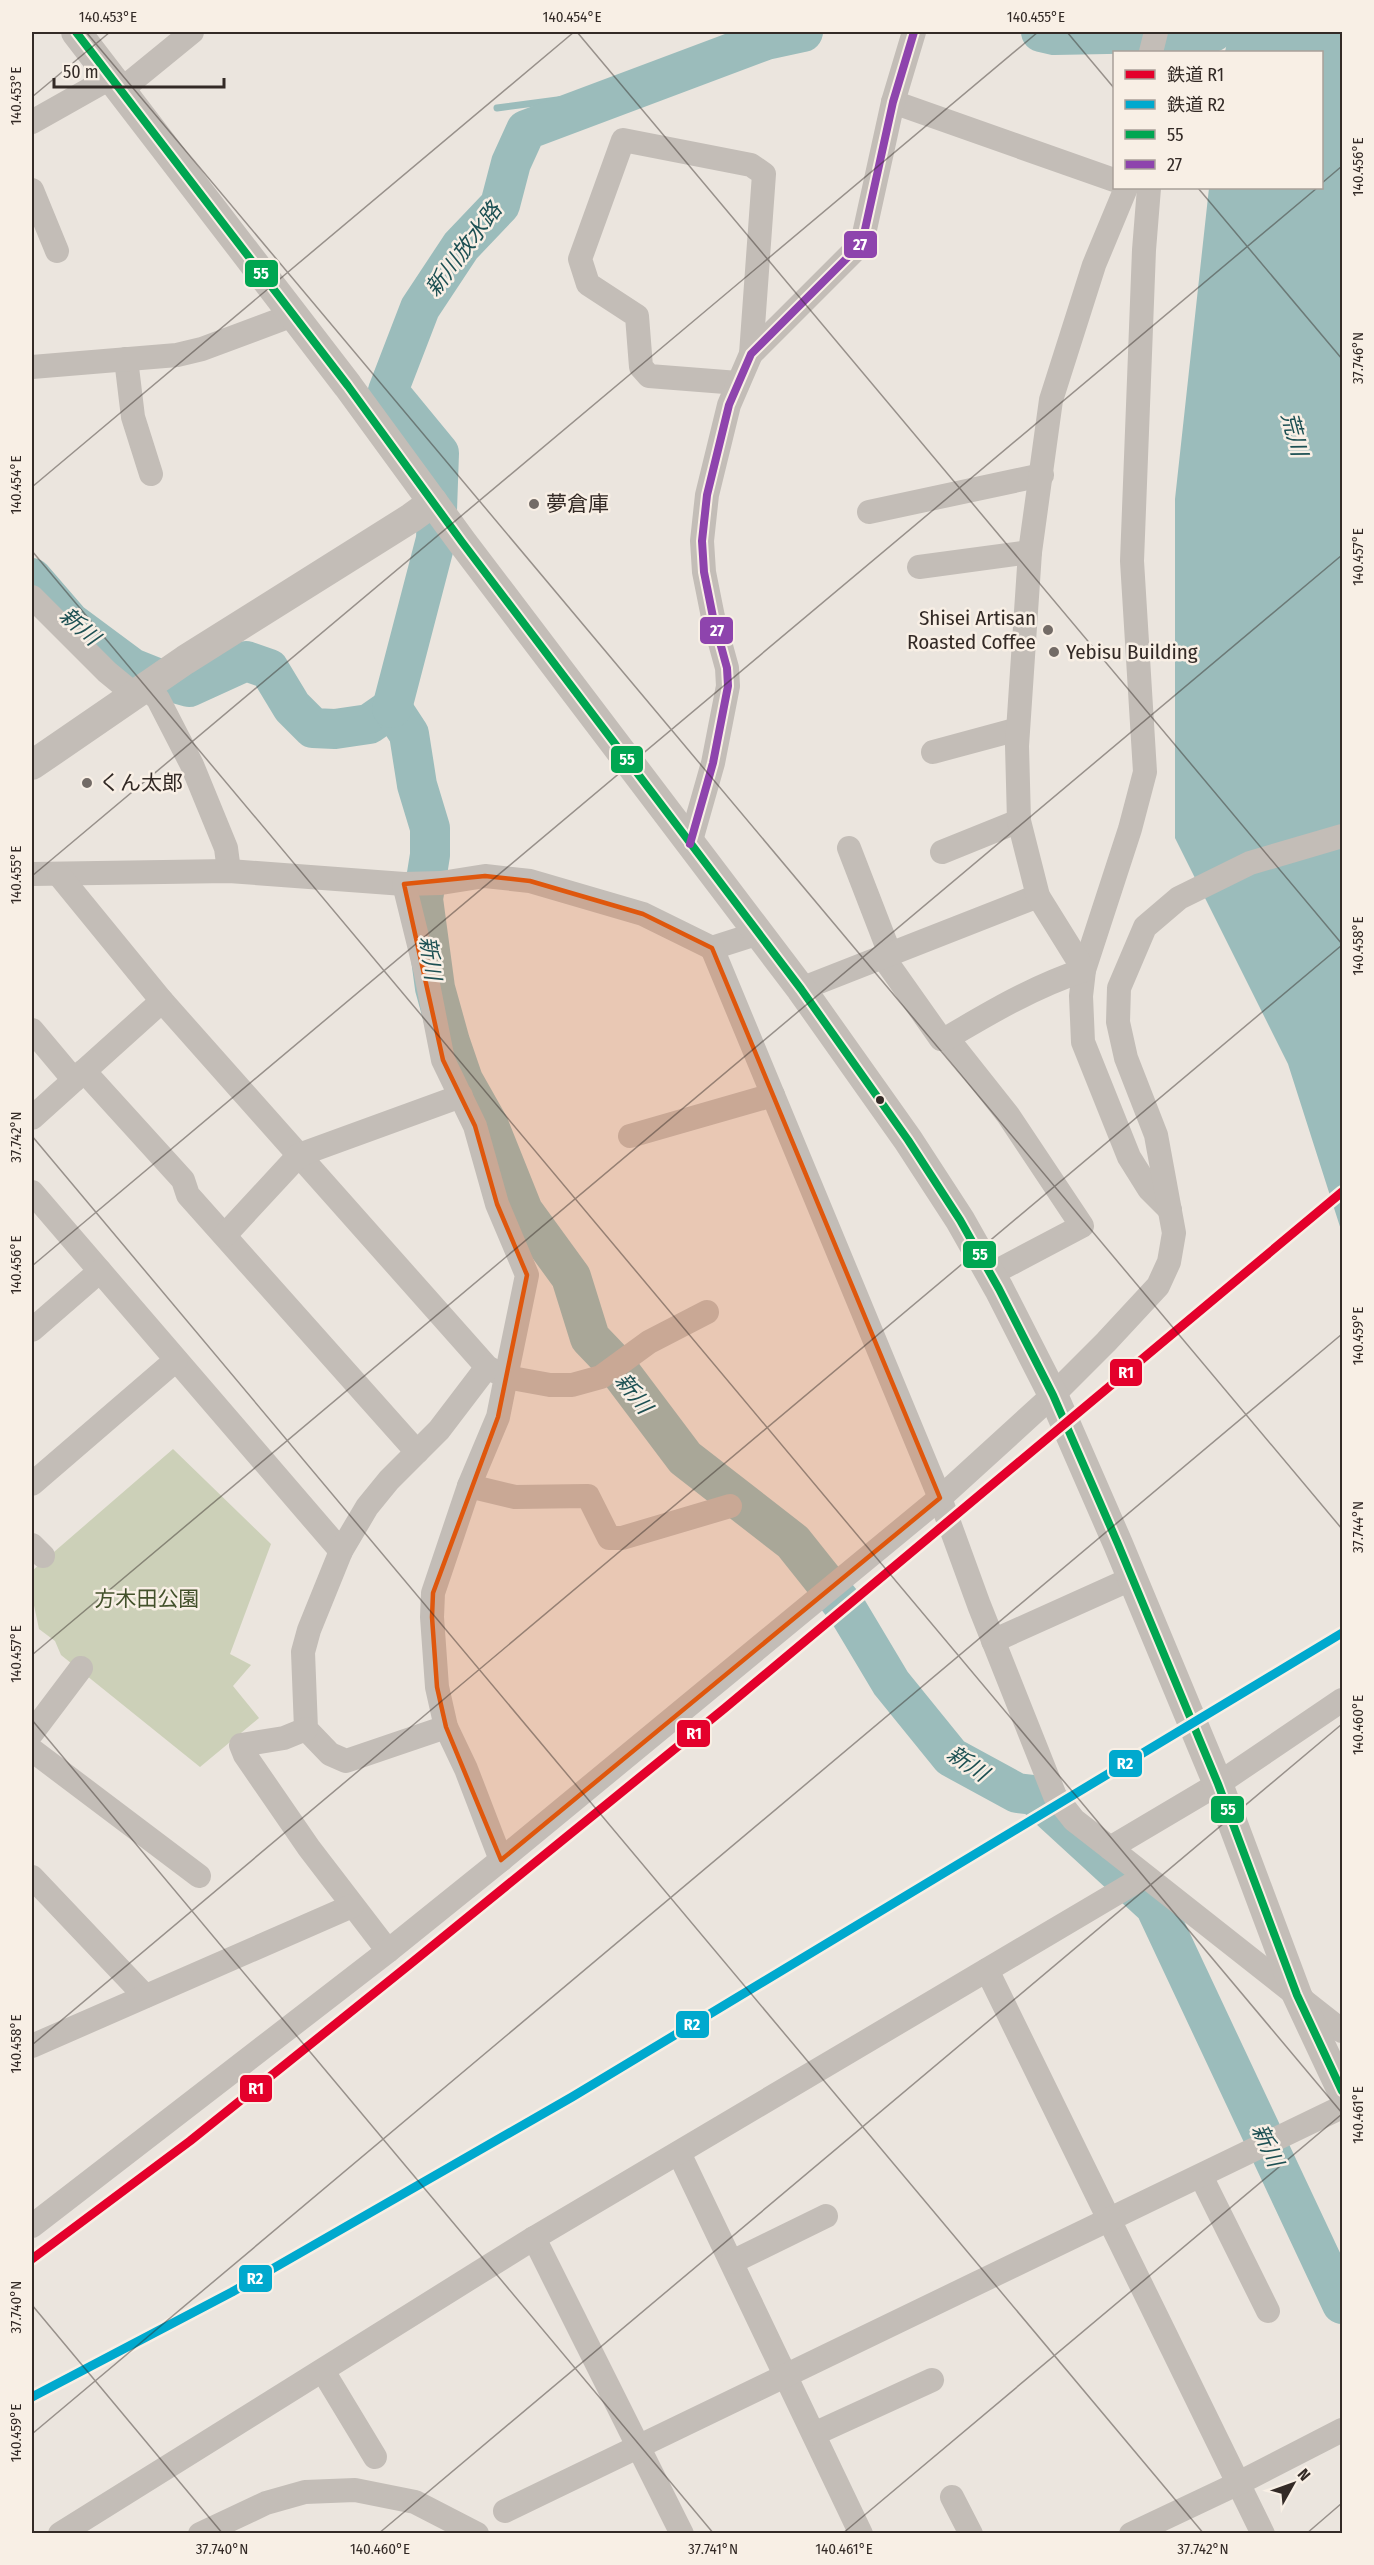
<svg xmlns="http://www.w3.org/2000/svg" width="1374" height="2565" font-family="'Fira Sans Condensed','Noto Sans JP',sans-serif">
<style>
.green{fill:#ccd0b8}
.water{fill:#9bbcbb}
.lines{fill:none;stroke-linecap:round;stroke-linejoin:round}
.stream{stroke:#9bbcbb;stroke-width:7}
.river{stroke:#9bbcbb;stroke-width:40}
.minor{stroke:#c3bdb7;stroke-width:24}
.tertiary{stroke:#c3bdb7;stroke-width:30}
.bus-1-casing{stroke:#f8efe5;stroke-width:12}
.bus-2-casing{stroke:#f8efe5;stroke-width:12}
.bus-1{stroke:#00a651;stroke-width:8}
.bus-2{stroke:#8e44ad;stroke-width:8}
.rail-1-casing{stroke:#f8efe5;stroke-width:14}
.rail-2-casing{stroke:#f8efe5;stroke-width:14}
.rail-1{stroke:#e4002b;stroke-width:9}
.rail-2{stroke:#00a9ce;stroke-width:9}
.marked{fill:#df570d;fill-opacity:0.2;stroke:#df570d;stroke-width:4.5;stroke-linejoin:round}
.ticks{fill:none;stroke:#332a26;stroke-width:1.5;stroke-opacity:0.45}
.poi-dot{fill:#736b66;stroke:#f8efe5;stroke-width:2}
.bus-dot{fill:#332a26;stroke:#f8efe5;stroke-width:2}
.labels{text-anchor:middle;stroke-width:5;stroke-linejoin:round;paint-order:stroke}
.poi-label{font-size:21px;fill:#332a26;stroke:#f8efe5;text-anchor:start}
.park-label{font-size:21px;fill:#43512b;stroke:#f8efe5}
.water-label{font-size:22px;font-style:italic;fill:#1d5053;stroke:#f8efe5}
.line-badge{stroke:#f8efe5;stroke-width:2}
.badge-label{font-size:16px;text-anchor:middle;font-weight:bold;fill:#fff}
.neatline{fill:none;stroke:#332a26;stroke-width:2}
.ticks-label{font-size:15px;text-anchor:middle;fill:#332a26}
</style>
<rect width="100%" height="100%" fill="#ebe5de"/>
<path class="green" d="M 173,1449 L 271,1544 L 230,1654 L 251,1665 L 233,1686 L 259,1718 L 200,1767 L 61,1655 L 55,1641 L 39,1629 L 32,1596 L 32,1571 Z"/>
<path class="water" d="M 1229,32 L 1342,32 L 1342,1233 L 1288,1064 L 1175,838 L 1175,499 L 1209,188 L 1322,188 L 1322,52 L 1225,52 Z"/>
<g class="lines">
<path class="stream" d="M 497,108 L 565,99 L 585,109"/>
<g class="river">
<path d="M 1041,32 L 1054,35 L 1213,32"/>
<path d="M 32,578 L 70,622 L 132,668 L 157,678 L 189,687 L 246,661 L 269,669 L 292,707 L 313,728 L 335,729 L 369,724 L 392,708"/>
<path d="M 392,708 L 409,734 L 417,785 L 430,828 L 430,855 L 423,899 L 435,988 L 450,1042 L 463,1080 L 489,1126 L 523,1211 L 571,1277 L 590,1338 L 612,1361 L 685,1458 L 793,1542 L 848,1611 L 891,1683 L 951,1757 L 1017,1793 L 1034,1795 L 1155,1906 L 1342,2304"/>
<path d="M 392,708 L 436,539 L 439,453 L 388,391 L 420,308 L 461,246 L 500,205 L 511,163 L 526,130 L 766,40 L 803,32"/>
</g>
<g class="minor">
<path d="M 1151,52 L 1156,32"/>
<path d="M 121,90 L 192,32"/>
<path d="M 893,102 L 1114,180"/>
<path d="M 32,122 L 110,78"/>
<path d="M 1149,188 L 1144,250 L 1132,561 L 1145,772 L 1130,829 L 1084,970 L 1081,996 L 1083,1042 L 1129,1157 L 1149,1189 L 1170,1210"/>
<path d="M 32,190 L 57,251"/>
<path d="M 126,359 L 133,417 L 151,474"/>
<path d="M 32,367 L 177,355 L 202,349 L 293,315"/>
<path d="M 738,383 L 649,376 L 641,367 L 637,316 L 588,284 L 580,259 L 623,140 L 751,165 L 764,174 L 751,354"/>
<path d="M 869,512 L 1042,475"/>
<path d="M 919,567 L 1030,552"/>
<path d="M 32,597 L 107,672 L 135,695"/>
<path d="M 146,687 L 158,699 L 192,765 L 226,848 L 229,871"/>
<path d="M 933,752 L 1018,729"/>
<path d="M 690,844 L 713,763 L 728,686 L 727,668 L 713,617 L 704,572 L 702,541 L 707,495 L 729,405 L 751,354 L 862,243 L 893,102 L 914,32"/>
<path d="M 849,848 L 890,954"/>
<path d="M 942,852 L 1019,821"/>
<path d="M 32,874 L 229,871 L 404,884 L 441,883 L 485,876 L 530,881 L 643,914 L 712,948 L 759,933"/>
<path d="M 59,875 L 162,1001 L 487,1367 L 506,1377 L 498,1417 L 469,1486 L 433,1593 L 432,1617 L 437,1687 L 446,1727 L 466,1769 L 501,1860"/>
<path d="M 404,884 L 425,969 L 443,1060 L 475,1126 L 497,1204 L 527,1275 L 506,1377 L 550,1385 L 572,1385 L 601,1377 L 649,1342 L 707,1312"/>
<path d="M 712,948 L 940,1498 L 979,1605 L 1055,1796 L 1074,1820 L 1110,1848"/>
<path d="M 883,957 L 941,1039 L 947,1038 L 1008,1115 L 1082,1226 L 991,1274"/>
<path d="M 801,989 L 1038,896"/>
<path d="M 32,1030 L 74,1080"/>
<path d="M 947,1038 C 991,1012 1035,986 1084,970 L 1038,896 L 1019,821 L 1017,746 L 1030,552 L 1051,400 L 1094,265 L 1126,188"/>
<path d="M 84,1071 L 183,1180 L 188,1195 L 417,1452"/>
<path d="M 32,1118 L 162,1001"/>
<path d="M 630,1136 L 773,1095"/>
<path d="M 32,1192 L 341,1551"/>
<path d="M 225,1235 L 299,1155 L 461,1096"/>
<path d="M 32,1330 L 100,1271"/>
<path d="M 32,1484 L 176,1360"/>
<path d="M 469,1486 L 515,1497 L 588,1496 L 609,1538 L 622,1538 L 730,1506"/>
<path d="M 32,1545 L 43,1556"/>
<path d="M 993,1641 L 1133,1578"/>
<path d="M 1342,1700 L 1218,1784 L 1110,1848 L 1342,2031"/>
<path d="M 446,1727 L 346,1761 L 330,1754 L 306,1729 L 303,1652 L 309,1630 L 341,1551 L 367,1507 L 389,1480 L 439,1430 L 487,1367"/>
<path d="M 306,1729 L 284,1738 L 241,1745 L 245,1755 L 309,1848 L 388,1951"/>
<path d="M 32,1733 L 81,1668"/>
<path d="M 32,1750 L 199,1876"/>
<path d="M 32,1877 L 145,1996"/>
<path d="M 987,1970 L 1263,2534"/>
<path d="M 32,2046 L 352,1906"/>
<path d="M 679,2153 L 861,2534"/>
<path d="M 1201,2176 L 1268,2311"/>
<path d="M 32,2226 L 388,1951 L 501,1860 L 940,1498 L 1053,1395 L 1106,1342 L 1158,1286 L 1169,1262 L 1174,1233 L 1156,1135 L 1126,1058 L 1118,1022 L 1119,988 L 1145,927 L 1179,898 L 1250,863 L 1342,836"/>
<path d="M 534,2238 L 682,2534"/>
<path d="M 732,2262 L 826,2216"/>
<path d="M 323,2371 L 375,2457"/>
<path d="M 814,2434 L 932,2380"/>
<path d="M 952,2497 L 971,2534"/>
<path d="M 505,2511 L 1342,2107"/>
<path d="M 60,2534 L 534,2238 L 1144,1877"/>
<path d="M 200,2534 L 266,2503 L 305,2492 L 355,2490 L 415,2502 L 477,2534"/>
<path d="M 1131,2534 L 1239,2483 L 1342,2430"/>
</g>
<g class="tertiary">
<path d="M 76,32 L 348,386 L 462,542 L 801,989 L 908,1140 L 960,1220 L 999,1289 L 1053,1395 L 1118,1544 L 1218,1784 L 1297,1995 L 1342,2091"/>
<path d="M 32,765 L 185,660 L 411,518 L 433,502"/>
</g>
<g class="bus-1-casing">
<path id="bus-1" d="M 76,32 L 348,386 L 462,542 L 801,989 L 908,1140 L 960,1220 L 999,1289 L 1053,1395 L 1118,1544 L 1218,1784 L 1297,1995 L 1342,2091"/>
</g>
<g class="bus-2-casing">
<path id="bus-2" d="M 690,844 L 713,763 L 728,686 L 727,668 L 713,617 L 704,572 L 702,541 L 707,495 L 729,405 L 751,354 L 862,243 L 893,102 L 914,32"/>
</g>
<use href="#bus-1" class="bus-1"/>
<use href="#bus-2" class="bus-2"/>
<g class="rail-1-casing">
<path id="rail-1" d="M 32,2259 L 190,2141 L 409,1965 L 725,1708 L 1342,1192"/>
</g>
<g class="rail-2-casing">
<path id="rail-2" d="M 32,2397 L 232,2292 L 572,2097 L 1342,1633"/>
</g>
<use href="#rail-1" class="rail-1"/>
<use href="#rail-2" class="rail-2"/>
</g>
<path class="marked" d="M 485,876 L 530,881 L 643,914 L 712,948 L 940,1498 L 501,1860 L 446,1727 L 437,1687 L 432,1617 L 433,1593 L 498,1417 L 527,1275 L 497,1204 L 475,1126 L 443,1060 L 404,884 Z"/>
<path class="ticks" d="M 86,32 L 1342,1529M 577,32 L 1342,944M 1067,32 L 1114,88M 32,97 L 110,32M 1322,183 L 1342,166M 1198,188 L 1342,359M 32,487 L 574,32M 32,551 L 1342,2113M 32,876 L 1038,32M 32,1136 L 1204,2534M 32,1266 L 1317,188M 32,1655 L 1342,555M 32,1720 L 714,2534M 32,2045 L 1342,945M 32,2305 L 223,2534M 32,2434 L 1342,1334M 378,2534 L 1342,1724M 842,2534 L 1342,2114M 1306,2534 L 1342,2503"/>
<g class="poi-dot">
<circle cx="534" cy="504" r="6"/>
<circle cx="1048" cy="630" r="6"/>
<circle cx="1054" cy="652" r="6"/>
<circle cx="87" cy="783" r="6"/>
</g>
<circle class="bus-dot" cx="880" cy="1100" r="5"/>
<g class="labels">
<g class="poi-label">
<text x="546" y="511">夢倉庫</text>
<text x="1036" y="625" text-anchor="end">Shisei Artisan<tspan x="1036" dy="24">Roasted Coffee</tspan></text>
<text x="1066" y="659">Yebisu Building</text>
<text x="99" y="790">くん太郎</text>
</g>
<g class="park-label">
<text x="147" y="1606">方木田公園</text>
</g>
<g class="water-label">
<text transform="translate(463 249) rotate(-53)" y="8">新川放水路</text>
<text transform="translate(1295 434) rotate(75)" y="8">荒川</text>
<text transform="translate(80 626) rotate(41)" y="8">新川</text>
<text transform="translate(431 958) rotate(82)" y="8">新川</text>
<text transform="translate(634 1393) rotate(52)" y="8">新川</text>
<text transform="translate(968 1763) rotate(34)" y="8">新川</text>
<text transform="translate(1268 2145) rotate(65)" y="8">新川</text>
</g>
</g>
<g class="line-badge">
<rect x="843" y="230" width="35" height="29" rx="6" fill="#8e44ad"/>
<rect x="244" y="259" width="35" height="29" rx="6" fill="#00a651"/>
<rect x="699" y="616" width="35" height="29" rx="6" fill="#8e44ad"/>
<rect x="610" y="745" width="34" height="29" rx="6" fill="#00a651"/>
<rect x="962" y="1240" width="35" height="29" rx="6" fill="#00a651"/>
<rect x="1109" y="1358" width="34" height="29" rx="6" fill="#e4002b"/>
<rect x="676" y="1719" width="35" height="29" rx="6" fill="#e4002b"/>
<rect x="1108" y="1749" width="35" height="29" rx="6" fill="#00a9ce"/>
<rect x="1210" y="1795" width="35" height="29" rx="6" fill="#00a651"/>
<rect x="675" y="2010" width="35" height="29" rx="6" fill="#00a9ce"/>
<rect x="239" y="2074" width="34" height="29" rx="6" fill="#e4002b"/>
<rect x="238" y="2264" width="35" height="29" rx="6" fill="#00a9ce"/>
</g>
<g class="badge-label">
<text x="860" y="250">27</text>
<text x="261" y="279">55</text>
<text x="717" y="636">27</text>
<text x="627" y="765">55</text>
<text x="980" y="1260">55</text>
<text x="1126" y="1378">R1</text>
<text x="694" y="1739">R1</text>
<text x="1125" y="1769">R2</text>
<text x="1228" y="1815">55</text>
<text x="692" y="2030">R2</text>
<text x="256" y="2094">R1</text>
<text x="255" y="2284">R2</text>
</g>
<rect width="1374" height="2565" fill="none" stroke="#f8efe5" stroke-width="66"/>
<rect x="1113" y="51" width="210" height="138" fill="#f8efe5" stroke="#a9a099" stroke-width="1.5"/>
<rect x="1125" y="70" width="30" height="9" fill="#e4002b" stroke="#a9a099" stroke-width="1.5"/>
<text x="1167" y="81" font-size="18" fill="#332a26">鉄道 R1</text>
<rect x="1125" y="100" width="30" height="9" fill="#00a9ce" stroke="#a9a099" stroke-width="1.5"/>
<text x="1167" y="111" font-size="18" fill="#332a26">鉄道 R2</text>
<rect x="1125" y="130" width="30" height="9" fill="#00a651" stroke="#a9a099" stroke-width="1.5"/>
<text x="1167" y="141" font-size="18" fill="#332a26">55</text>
<rect x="1125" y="160" width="30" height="9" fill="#8e44ad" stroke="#a9a099" stroke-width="1.5"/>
<text x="1167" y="171" font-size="18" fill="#332a26">27</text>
<g transform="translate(1293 2484) rotate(50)" stroke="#f8efe5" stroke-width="4.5" paint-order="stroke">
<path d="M0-4.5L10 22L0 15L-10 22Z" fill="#332a26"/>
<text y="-9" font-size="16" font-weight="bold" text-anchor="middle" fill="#332a26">N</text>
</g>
<path d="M54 78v9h170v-9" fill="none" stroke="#332a26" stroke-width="3"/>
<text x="63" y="78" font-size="18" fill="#332a26" stroke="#f8efe5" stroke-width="4.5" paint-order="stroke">50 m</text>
<rect x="33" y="33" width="1308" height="2499" class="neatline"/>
<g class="ticks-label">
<text x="108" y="22">140.453°E</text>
<text x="572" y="22">140.454°E</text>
<text x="1036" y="22">140.455°E</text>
<text transform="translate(16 96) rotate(-90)" y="5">140.453°E</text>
<text transform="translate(1358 167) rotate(-90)" y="5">140.456°E</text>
<text transform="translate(1358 358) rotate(-90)" y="5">37.746°N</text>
<text transform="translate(16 485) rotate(-90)" y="5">140.454°E</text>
<text transform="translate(1358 557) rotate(-90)" y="5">140.457°E</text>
<text transform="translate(16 875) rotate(-90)" y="5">140.455°E</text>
<text transform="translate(1358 946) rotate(-90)" y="5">140.458°E</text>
<text transform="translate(16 1137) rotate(-90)" y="5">37.742°N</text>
<text transform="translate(16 1265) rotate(-90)" y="5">140.456°E</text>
<text transform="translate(1358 1336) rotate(-90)" y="5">140.459°E</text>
<text transform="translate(1358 1527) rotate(-90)" y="5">37.744°N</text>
<text transform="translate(16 1654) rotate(-90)" y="5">140.457°E</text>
<text transform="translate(1358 1725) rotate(-90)" y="5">140.460°E</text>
<text transform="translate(16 2044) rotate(-90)" y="5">140.458°E</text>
<text transform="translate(1358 2115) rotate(-90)" y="5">140.461°E</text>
<text transform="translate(16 2307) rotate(-90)" y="5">37.740°N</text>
<text transform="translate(16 2433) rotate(-90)" y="5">140.459°E</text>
<text x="222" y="2554">37.740°N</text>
<text x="380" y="2554">140.460°E</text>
<text x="713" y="2554">37.741°N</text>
<text x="844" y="2554">140.461°E</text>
<text x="1203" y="2554">37.742°N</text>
</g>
</svg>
